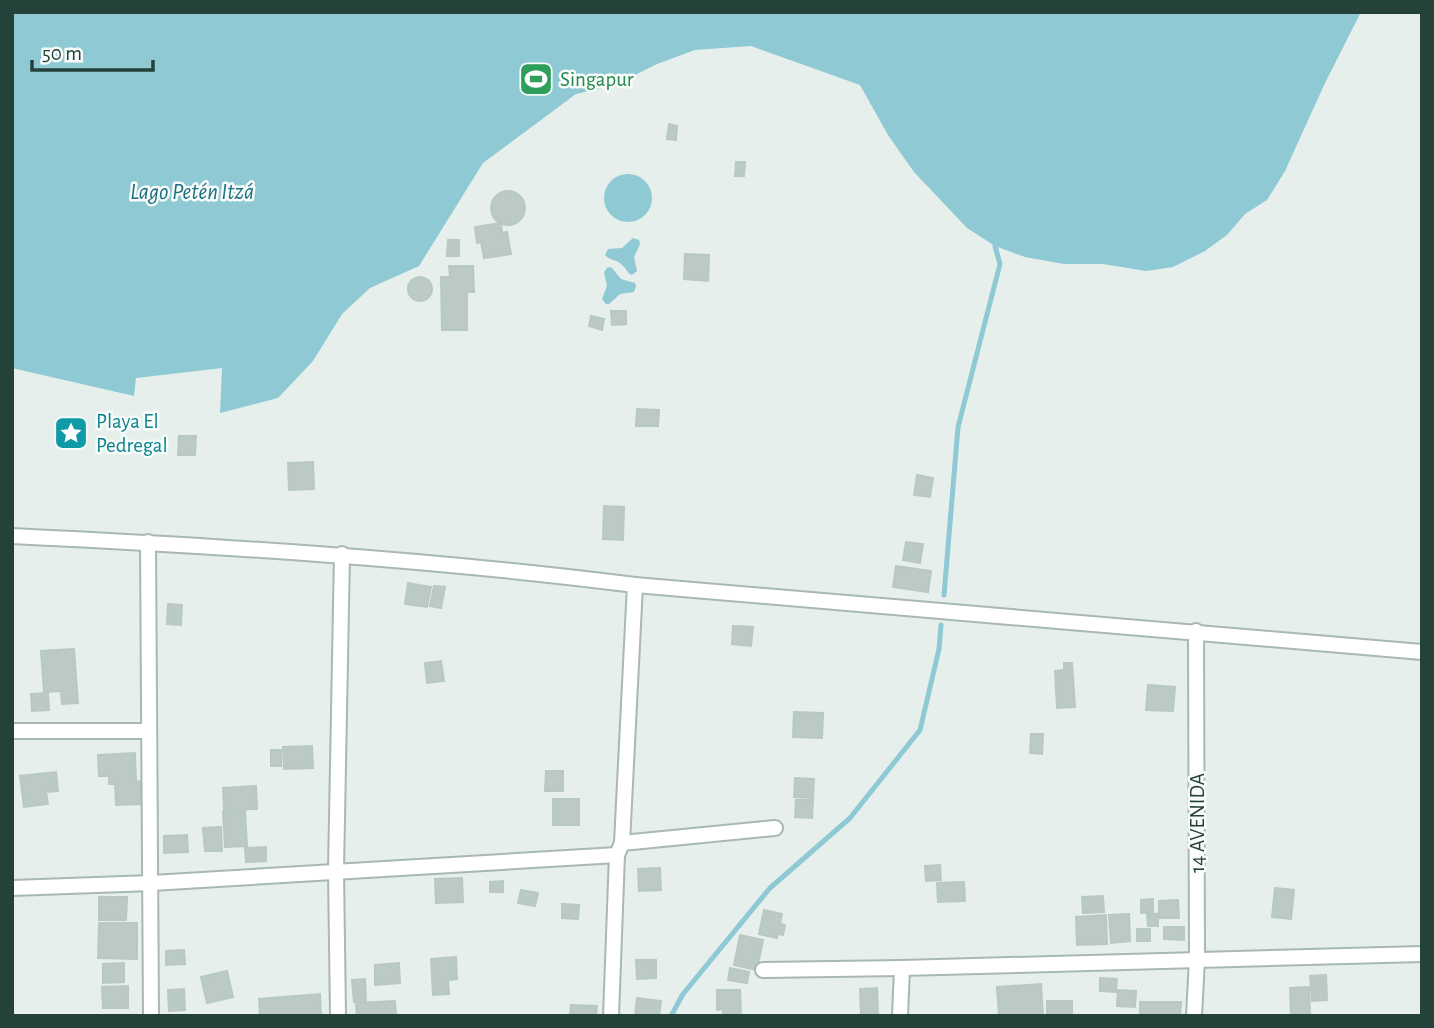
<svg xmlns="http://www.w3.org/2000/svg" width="1434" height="1028" font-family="'Alegreya Sans',sans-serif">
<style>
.water{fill:#8ec9d4}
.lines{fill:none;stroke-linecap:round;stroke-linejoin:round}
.stream{stroke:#8ec9d4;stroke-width:5}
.building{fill:#bbcac4;stroke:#b8c9c2;stroke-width:2}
.minor-casing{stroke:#a8b8b2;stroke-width:18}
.minor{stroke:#fff;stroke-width:14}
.labels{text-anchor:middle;stroke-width:5;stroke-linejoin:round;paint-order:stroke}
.leisure-label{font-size:21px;fill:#27864d;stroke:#f7fbf9;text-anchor:start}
.culture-label{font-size:21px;fill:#0d838f;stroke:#f7fbf9;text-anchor:start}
.street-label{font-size:21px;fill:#24423a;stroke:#f7fbf9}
.water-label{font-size:23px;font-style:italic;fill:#1c6f80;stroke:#f7fbf9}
</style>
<rect width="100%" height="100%" fill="#e6efeb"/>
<g class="water">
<path d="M 12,12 L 1361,12 L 1325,83 L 1285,171 L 1267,200 L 1245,214 L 1227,235 L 1205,251 L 1173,267 L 1146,271 L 1103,264 L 1064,264 L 1025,257 L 995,246 L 967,228 L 914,172 L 888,135 L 860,85 L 751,46 L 695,50 L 657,64 L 615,85 L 576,94 L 483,163 L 419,266 L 370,288 L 342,314 L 313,361 L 278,398 L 220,413 L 222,368 L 136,378 L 134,396 L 12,368 Z"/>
<circle cx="628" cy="198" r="24"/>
<path d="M 633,238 L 639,240 L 640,244 L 634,257 L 637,271 L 632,275 C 627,273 627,269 622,265 C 617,259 610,261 605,255 L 608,249 L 622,248 Z"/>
<path d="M 608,267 L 612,268 L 621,279 L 635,283 L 636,286 L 634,292 L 620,294 L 609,304 L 606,304 L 602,299 L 607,286 L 604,272 Z"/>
</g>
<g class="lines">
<g class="stream">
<path d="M 944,595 L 958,427 L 1000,264 L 995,246"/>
<path d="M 671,1016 L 683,994 L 770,888 L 850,818 L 920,730 L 939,649 L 941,625"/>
</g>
</g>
<g class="building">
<path d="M 669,124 L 677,126 L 676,140 L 667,139 Z"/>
<path d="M 736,162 L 745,162 L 744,176 L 735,176 Z"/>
<circle cx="508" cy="208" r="17"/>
<path d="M 501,223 L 502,233 L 507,232 L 511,254 L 484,258 L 481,242 L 477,243 L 475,227 Z"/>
<path d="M 448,240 L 459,240 L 459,256 L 447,256 Z"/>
<path d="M 685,254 L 709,255 L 708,281 L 684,279 Z"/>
<path d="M 449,266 L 473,266 L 474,292 L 467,292 L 467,330 L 442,330 L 441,277 L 450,277 Z"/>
<circle cx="420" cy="289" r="12"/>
<path d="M 611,311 L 626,311 L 626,324 L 612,325 Z"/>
<path d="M 591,316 L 604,319 L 602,330 L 589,326 Z"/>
<path d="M 637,409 L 659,410 L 658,426 L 636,426 Z"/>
<path d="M 179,436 L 196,436 L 195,455 L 178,455 Z"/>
<path d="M 313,462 L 314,489 L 289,490 L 288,463 Z"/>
<path d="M 917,475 L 933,478 L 930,497 L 914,495 Z"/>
<path d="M 604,506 L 624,507 L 623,540 L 603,539 Z"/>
<path d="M 906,542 L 923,544 L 920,563 L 903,560 Z"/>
<path d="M 896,566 L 931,571 L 928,592 L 893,587 Z"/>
<path d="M 408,583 L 431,587 L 427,607 L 405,604 Z"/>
<path d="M 434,586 L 445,587 L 441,608 L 430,606 Z"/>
<path d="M 168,604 L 182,605 L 181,625 L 167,624 Z"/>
<path d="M 733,626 L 753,627 L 751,646 L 732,644 Z"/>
<path d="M 74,649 L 78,703 L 62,704 L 61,691 L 44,692 L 41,651 Z"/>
<path d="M 441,661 L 444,681 L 427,683 L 425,663 Z"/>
<path d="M 1064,663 L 1072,663 L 1075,707 L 1057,708 L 1055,671 L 1064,670 Z"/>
<path d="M 1148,685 L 1175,687 L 1173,711 L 1146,710 Z"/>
<path d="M 48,693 L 49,710 L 32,711 L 31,694 Z"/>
<path d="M 794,712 L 823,713 L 822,738 L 793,737 Z"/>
<path d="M 1031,734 L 1043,734 L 1042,754 L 1030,753 Z"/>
<path d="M 312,746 L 313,768 L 284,769 L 283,747 Z"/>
<rect x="271" y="750" width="10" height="16"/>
<path d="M 135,753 L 136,782 L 141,781 L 142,804 L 116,805 L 115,784 L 109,784 L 109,776 L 99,776 L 98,755 Z"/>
<path d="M 546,771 L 563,771 L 563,791 L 545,791 Z"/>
<path d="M 56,772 L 58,791 L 46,792 L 48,804 L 24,807 L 20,776 Z"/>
<path d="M 795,778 L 814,779 L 813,798 L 794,797 Z"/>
<path d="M 256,786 L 257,809 L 224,810 L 223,788 Z"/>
<rect x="553" y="799" width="26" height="26"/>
<path d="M 796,800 L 813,800 L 812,818 L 795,817 Z"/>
<path d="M 245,811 L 247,846 L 225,847 L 223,812 Z"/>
<path d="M 221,827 L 222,851 L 205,851 L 203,828 Z"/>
<path d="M 187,835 L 188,852 L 164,853 L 164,836 Z"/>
<path d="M 266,847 L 266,861 L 246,862 L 245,848 Z"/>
<path d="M 940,865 L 941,880 L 926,881 L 925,866 Z"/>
<path d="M 660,868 L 661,890 L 639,891 L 638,869 Z"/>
<path d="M 462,878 L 463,902 L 436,903 L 435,879 Z"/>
<path d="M 503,881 L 503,892 L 490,892 L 490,882 Z"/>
<path d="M 964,882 L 965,901 L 938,902 L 937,883 Z"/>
<path d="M 1275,888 L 1294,890 L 1291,919 L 1272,917 Z"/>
<path d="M 521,890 L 538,893 L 535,906 L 518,903 Z"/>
<path d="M 1103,896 L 1104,912 L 1083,913 L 1082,897 Z"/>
<path d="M 99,897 L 127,897 L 126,920 L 99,920 Z"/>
<path d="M 1153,899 L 1153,912 L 1141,913 L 1141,900 Z"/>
<path d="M 1178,900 L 1179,918 L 1159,918 L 1159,901 Z"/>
<path d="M 562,904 L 579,905 L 578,919 L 562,918 Z"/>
<path d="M 764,910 L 782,914 L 780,924 L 785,925 L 783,935 L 777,934 L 777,938 L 759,934 Z"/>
<path d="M 1129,914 L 1130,941 L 1111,943 L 1109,915 Z"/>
<path d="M 1147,914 L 1158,914 L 1158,926 L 1148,926 Z"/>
<path d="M 1106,915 L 1107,944 L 1077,945 L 1076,917 Z"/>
<path d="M 99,923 L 137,923 L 137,959 L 98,958 Z"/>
<path d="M 1164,927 L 1184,927 L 1184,940 L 1164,939 Z"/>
<rect x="1137" y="929" width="13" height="12"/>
<path d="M 740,935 L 763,940 L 757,970 L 734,965 Z"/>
<path d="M 184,950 L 185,964 L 166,965 L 166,951 Z"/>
<path d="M 456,957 L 457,979 L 448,980 L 449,994 L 433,995 L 431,959 Z"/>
<path d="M 636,960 L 656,960 L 656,978 L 637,979 Z"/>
<path d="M 124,963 L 124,982 L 103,983 L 103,964 Z"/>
<path d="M 399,963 L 400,983 L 375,985 L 375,965 Z"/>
<path d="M 730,968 L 749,972 L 747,983 L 728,980 Z"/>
<path d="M 227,971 L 233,997 L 207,1003 L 201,977 Z"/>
<path d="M 1326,975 L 1327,1000 L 1312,1001 L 1310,976 Z"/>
<path d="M 1100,978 L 1117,979 L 1116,992 L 1100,991 Z"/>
<path d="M 365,979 L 366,1002 L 354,1002 L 352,980 Z"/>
<path d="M 1041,984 L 1043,1016 L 999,1016 L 997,987 Z"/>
<path d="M 128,986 L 128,1008 L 103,1008 L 102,987 Z"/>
<path d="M 1309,987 L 1310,1016 L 1291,1016 L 1290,988 Z"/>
<path d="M 877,988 L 878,1015 L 861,1015 L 860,989 Z"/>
<path d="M 184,989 L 185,1010 L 169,1011 L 168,990 Z"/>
<path d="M 717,990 L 740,990 L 741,1016 L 723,1016 L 723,1009 L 717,1010 Z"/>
<path d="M 1118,990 L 1136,991 L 1135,1007 L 1117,1006 Z"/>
<path d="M 320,994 L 321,1016 L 260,1016 L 259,999 Z"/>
<path d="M 637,998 L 661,1001 L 659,1016 L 635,1016 Z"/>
<path d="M 395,1001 L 396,1016 L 357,1016 L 356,1003 Z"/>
<rect x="1047" y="1001" width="25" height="15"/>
<rect x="1140" y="1002" width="19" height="14"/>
<path d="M 1161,1002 L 1181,1002 L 1180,1016 L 1161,1016 Z"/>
<path d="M 571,1005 L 597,1006 L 596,1016 L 570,1016 Z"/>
</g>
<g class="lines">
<g class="minor-casing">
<g id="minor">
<path d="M 12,536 C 221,546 428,559 635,585 L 1422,652"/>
<path d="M 148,542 L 151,1016"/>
<path d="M 12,731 L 148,731"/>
<path d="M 622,843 L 775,828"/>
<path d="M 12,888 L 152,883 L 617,855"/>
<path d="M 763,970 L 902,968 L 1422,954"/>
<path d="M 338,1016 L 336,871 L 342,554"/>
<path d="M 611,1016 L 617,855 L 622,843 L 635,585"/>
<path d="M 900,1016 L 902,968"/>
<path d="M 1194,1016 L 1197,959 L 1196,631"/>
</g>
</g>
<use href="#minor" class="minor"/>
</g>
<defs>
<g id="stadium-square" transform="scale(1.75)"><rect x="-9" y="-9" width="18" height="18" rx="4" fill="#2e9e5b" stroke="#f7fbf9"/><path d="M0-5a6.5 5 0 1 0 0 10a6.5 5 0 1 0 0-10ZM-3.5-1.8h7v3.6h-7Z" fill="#fff"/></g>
<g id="sight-square" transform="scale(1.75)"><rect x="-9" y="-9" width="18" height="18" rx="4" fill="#0f9aa8" stroke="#f7fbf9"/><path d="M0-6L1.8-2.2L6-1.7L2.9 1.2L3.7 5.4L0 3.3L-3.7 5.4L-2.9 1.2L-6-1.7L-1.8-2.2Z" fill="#fff"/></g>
</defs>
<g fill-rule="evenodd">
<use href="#stadium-square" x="536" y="79"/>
<use href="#sight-square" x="71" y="433"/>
</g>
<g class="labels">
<g class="leisure-label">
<text x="560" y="86">Singapur</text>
</g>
<g class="culture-label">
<text x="96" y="428">Playa El<tspan x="96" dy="24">Pedregal</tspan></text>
</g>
<g class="street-label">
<text transform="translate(1197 823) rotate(-90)" y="7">14 AVENIDA</text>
</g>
<g class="water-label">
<text x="192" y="199">Lago Petén Itzá</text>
</g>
</g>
<rect width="1434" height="1028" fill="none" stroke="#24423a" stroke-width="28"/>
<path d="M32 60v10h121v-10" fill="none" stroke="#24423a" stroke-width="3.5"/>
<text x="42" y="60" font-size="21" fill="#24423a" stroke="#f7fbf9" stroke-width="5" paint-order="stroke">50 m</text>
</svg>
